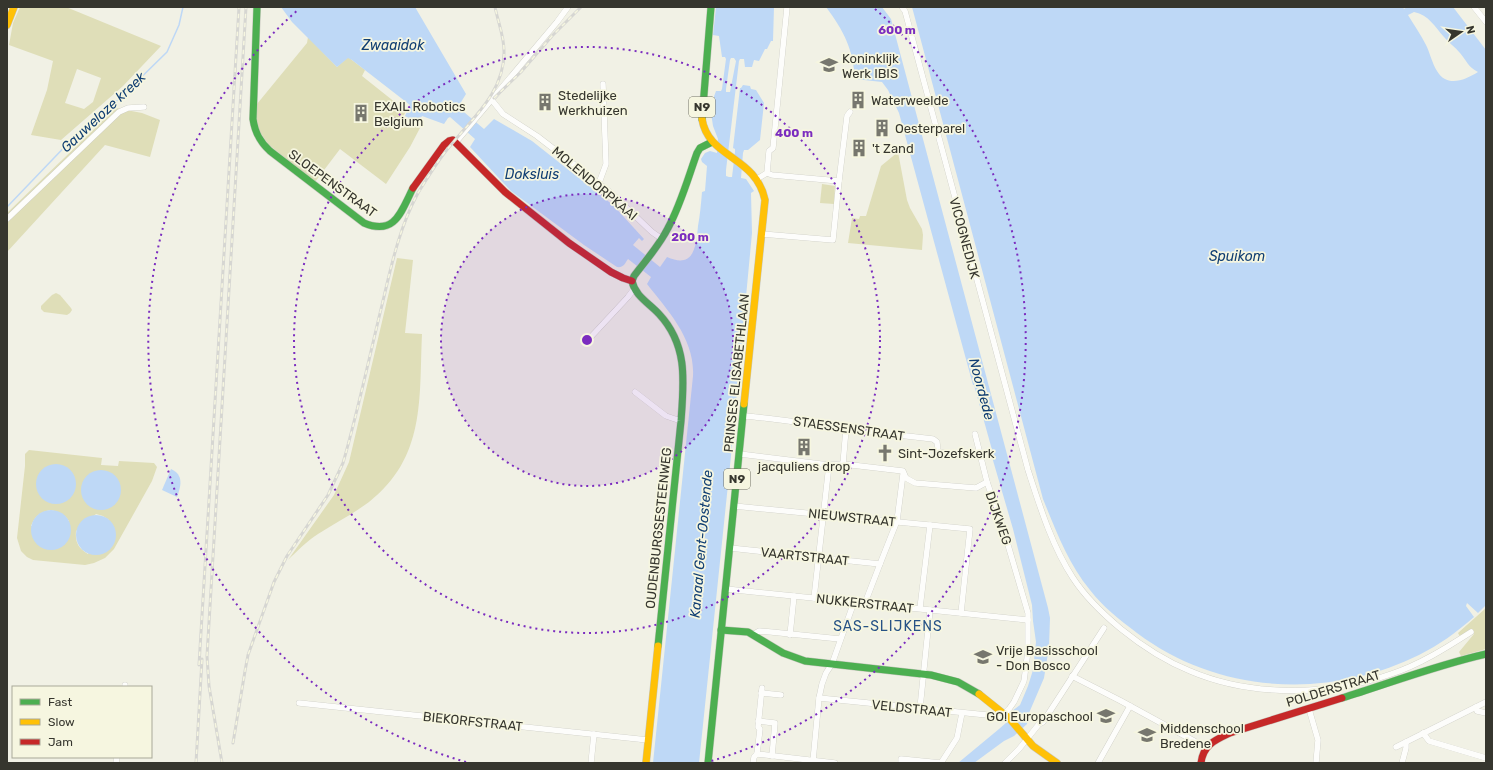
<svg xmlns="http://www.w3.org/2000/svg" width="1493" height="770" font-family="Rubik,sans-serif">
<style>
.green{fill:#dfdeb8;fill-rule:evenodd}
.water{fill:#bed8f6;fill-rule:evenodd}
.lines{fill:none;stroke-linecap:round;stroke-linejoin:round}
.stream{stroke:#bed8f6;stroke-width:1.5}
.street-casing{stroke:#c6c6bd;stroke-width:6}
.fast-casing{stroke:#c6c6bd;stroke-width:8}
.slow-casing{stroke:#c6c6bd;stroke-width:8}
.jam-casing{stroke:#c6c6bd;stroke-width:8}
.street{stroke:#fdfdfb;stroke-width:5.5}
.fast{stroke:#4caf50;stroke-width:7}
.slow{stroke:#ffc107;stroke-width:7}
.jam{stroke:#c62828;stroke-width:7}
.rail-casing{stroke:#d6d6d2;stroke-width:3}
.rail{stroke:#f6f6e0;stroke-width:1.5;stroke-dasharray:4.5;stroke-linecap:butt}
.ring{fill:none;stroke:#7b2cbf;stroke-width:2;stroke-dasharray:2 4}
.labels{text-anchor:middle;stroke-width:3.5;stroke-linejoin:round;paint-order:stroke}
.shield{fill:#f6f6e0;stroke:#707063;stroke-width:1}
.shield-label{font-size:12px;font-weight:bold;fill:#36362e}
.poi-label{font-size:13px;fill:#36362e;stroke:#f6f6e0;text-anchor:start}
.street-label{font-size:13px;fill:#36362e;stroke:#f6f6e0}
.water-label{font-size:14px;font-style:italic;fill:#113f73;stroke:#f6f6e0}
.neighbourhood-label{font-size:14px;letter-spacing:1px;fill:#265286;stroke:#f6f6e0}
.centre{fill:#7b2cbf;stroke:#f6f6e0;stroke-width:2}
.ring-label{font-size:12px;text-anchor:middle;font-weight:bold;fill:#7b2cbf;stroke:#f6f6e0;stroke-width:3.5;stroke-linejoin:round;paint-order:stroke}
</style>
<rect width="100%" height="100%" fill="#f1f1e5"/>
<g class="green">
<path d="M 20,7 L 66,7 L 161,46 L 123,86 L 61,140 L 31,135 L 47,90 L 53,61 L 9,45 L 13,23 ZM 77,69 L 101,78 L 93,102 L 84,109 L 65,103 Z"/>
<path d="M 308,37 L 337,67 L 348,57 L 365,70 L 362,76 L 406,111 L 402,119 L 420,128 L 410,147 L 386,184 L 340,149 L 315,182 L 268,144 L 258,129 L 256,120 L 257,104 L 307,43 Z"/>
<path d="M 116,108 L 142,113 L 160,120 L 150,157 L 105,145 L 7,252 L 7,213 Z"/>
<path d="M 898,152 L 907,200 L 910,208 L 922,229 L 923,235 L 922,250 L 848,243 L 852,218 L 859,219 L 860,216 L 866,216 L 881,166 Z"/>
<path d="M 822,184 L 835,186 L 834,204 L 820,203 Z"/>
<path d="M 397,258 L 413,260 L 405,333 L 422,334 C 419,399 426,457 369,502 C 353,514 335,523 318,534 C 307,541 297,551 288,560 L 334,495 L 349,462 Z"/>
<path d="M 56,293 L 60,295 L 71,308 L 72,310 L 70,313 L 67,315 L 44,312 L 41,309 L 41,306 L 52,295 Z"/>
<path d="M 29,450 L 102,458 L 101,465 L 118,466 L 119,461 L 154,463 L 157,467 L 152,481 L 114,549 L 105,558 L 94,563 L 85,565 L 33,560 L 27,557 L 21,551 L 17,538 L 25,466 L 25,454 ZM 51,510 C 59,512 64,514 69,521 L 31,526 C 35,516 40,512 51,510 ZM 96,514 L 103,516 L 109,520 L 88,554 C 78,548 75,542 76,531 Z"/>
<path d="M 1486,608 L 1486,649 L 1461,656 L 1459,652 L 1474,634 L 1470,635 L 1462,640 L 1458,633 Z"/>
</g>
<g class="water">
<path d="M 281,7 L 415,7 L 466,94 L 458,107 L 484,129 L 494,119 L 532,141 L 613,205 L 644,239 L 642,241 L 639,238 L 633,245 L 660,267 L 667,257 C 694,269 696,247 698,226 C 700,215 701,204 702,192 L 705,191 L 707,166 L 702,162 L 701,159 L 705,153 L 710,151 L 717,153 L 718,139 L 713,126 L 711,113 L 712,102 L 716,91 L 721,91 L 722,89 L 726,59 L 725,57 L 722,57 L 719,36 L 713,35 L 716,7 L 774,7 L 773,41 L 771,41 L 767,49 L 765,49 L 759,61 L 754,60 L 752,67 L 745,67 L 744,59 L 740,59 L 739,61 L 726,170 L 726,176 L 729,177 L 732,177 L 735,152 L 735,149 L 733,148 L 740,88 L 741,88 L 743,85 L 750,86 L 751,89 L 756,90 L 764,103 L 760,140 L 748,150 L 744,150 L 743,153 L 741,178 L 746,179 L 754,191 L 751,193 L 752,233 L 731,456 L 699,763 L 653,763 L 693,376 C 695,339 668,311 647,284 L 651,277 L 628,259 C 625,263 624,268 617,267 L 584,245 L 511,191 L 470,147 L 475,139 L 450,117 L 448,118 L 444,124 L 422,116 L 418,123 L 405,116 L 410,105 L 352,60 L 348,58 L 337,67 L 292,22 ZM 731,58 L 734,58 L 736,61 L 730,92 L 726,92 L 726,89 L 730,60 Z"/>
<path d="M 826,7 L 882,7 L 891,19 L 1048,608 L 1050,618 L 1049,647 L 1044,678 L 1029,713 L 1027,724 L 1014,736 L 1004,741 L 974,763 L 958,763 L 999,729 L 1007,722 L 1012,711 L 1020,705 L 1028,686 L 1033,670 L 1036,642 L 1033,621 L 1032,605 L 1013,529 L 992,457 L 994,457 L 974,385 L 973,385 L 899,113 L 888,90 L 882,82 L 855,79 C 853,49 844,31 826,7 Z"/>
<path d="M 912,7 L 1403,7 L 1404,9 L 1407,7 L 1453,7 L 1486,50 L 1486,605 L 1478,613 L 1467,603 L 1466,606 L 1474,617 C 1457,632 1439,645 1419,655 C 1329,700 1218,694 1137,633 C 1120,620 1103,607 1090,590 C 1068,563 1056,531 1043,499 ZM 1414,12 C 1429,15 1435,27 1444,37 C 1449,43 1455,47 1460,53 C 1467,61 1468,67 1478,72 C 1465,80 1447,88 1437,71 C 1432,63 1430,53 1426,45 C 1421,35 1414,25 1408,15 Z"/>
<circle cx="56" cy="484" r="20"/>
<path d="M 171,469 C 184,475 181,486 177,497 L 162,490 Z"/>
<circle cx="101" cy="490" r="20"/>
<circle cx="51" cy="530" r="20"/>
<circle cx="96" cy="535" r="20"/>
</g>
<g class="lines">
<path class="stream" d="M 7,207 L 76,135 L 119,99 L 167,52 L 179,25 L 183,7"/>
<g class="street-casing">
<g id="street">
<path d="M 902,7 L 905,11 L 1028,470 C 1040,507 1052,546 1073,578 C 1086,598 1103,614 1121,629 C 1142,646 1165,661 1190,671 C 1251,697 1329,696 1391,674 C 1419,665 1446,648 1471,632"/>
<path d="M 1474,7 L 1486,22"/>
<path d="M 491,99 L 503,114 L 537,136 L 611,193 L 652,232 L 662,239"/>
<path d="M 456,142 L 557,22 L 568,7"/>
<path d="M 767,173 L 772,175 L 839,181 L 847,116 L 850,112"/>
<path d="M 757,179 L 767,173 L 769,151 L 773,148 L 787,7"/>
<path d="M 599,183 L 606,164 L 603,84"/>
<path d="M 7,219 L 119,112 L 128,108 L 144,107"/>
<path d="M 762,234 L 833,240 L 839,181"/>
<path d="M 588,340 L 628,297 L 634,289"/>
<path d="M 635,392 L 666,416 L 681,421"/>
<path d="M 744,416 C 769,418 794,422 819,425 C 828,426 838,423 846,429 L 933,439 L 937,442 L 938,452 L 969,456"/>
<path d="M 740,454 L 829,465 L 843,464 L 903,471 L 906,478 L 915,483 L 976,488 L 987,482"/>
<path d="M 843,464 L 846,429"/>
<path d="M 734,506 L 970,529 L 961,613"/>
<path d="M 730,548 L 880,564"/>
<path d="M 726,589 L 1028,620"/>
<path d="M 814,598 L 829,465"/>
<path d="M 865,603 L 880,564 L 897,521 L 903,474"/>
<path d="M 920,608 L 930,525"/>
<path d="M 754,634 L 759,631 L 771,632 L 840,639"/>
<path d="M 790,635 L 794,596"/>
<path d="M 1072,676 L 1121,701 L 1205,747"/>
<path d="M 125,687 L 125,685"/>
<path d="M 762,688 L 758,727 L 760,729 L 757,754 L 835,763"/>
<path d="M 761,693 L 781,695"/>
<path d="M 819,698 L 997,716 L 1004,714 L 1009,709 L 1014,702 L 1024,681 L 1028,651 L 1028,613 L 1003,528 L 987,482 L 975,434"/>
<path d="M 299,703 L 648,740"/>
<path d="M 1476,707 L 1477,711 L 1486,713"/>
<path d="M 920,708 L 930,610"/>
<path d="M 1309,709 L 1318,740 L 1316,763"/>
<path d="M 758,721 L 775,723 L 772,756"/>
<path d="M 1423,733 L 1429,741 L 1486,758"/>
<path d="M 1396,747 L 1486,702"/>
<path d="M 813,761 L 819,698 L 822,684 L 826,673 L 832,664 L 854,602"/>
<path d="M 116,763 L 117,757"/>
<path d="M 591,763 L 594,734"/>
<path d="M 753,763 L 754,757 L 757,754"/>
<path d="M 901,763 L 901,759 L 941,763"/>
<path d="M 941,763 L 957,738 L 962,713"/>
<path d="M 1005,763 L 1019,749 L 1039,724 L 1043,722 L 1104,628"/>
<path d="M 1098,763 L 1130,706"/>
<path d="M 1402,763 L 1406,748 L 1406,742"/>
</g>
</g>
<g class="fast-casing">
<g id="fast">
<path d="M 257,7 L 253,119 C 255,133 260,142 270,151 L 364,223 C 395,236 401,212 413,188"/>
<path d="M 702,119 L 711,7"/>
<path d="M 632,281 C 635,296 649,303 659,314 C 688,345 684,381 681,421 L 658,646"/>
<path d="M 632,281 L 634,276 C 646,260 659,246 668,228 C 681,204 688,178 697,153 L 700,148 L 712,142"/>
<path d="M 721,630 L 748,632 L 783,653 L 805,661 L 931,675 L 958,682 L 979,694"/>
<path d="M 1342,698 C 1390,683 1437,665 1486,654"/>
<path d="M 708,763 L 744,404"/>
</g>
</g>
<g class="slow-casing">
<g id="slow">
<path d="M 7,25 L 14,7"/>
<path d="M 702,119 C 708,158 756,156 765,200 L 744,404"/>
<path d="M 979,694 L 1009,718 L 1033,746 L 1057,763"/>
<path d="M 646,763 L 658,646"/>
</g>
</g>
<g class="jam-casing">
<g id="jam">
<path d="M 413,188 L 444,145 L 449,141 L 453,140 L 505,192 L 569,243 L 611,272 L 623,278 L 632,281"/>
<path d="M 1201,763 C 1203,745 1215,740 1230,733 L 1342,698"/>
</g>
</g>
<use href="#street" class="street"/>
<use href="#fast" class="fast"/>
<use href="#slow" class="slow"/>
<use href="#jam" class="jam"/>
<g class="rail-casing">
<g id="rail">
<path d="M 494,98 L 521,72 L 552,36 L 581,7"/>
<path d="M 199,665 L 239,7"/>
<path d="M 233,743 L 245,671 L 248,655 L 274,582 L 287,556 L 328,495 L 343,463 C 358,411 369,358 382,305 C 391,267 399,228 418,193 C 428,177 438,160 450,146 C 473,118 505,91 504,51 C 504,36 498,22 495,7"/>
<path d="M 196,763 L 202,659"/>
<path d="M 222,763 L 209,686 L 207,656 L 246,7"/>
</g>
</g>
<use href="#rail" class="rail"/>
</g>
<circle cx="587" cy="340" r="146" fill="#7b2cbf" fill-opacity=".12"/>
<g class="ring">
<circle cx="587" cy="340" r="146"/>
<circle cx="587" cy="340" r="293"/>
<path d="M466 762A439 439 0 0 1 299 9M875 9A439 439 0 0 1 708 762"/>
</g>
<defs>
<g id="school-bare" transform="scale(1.38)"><path d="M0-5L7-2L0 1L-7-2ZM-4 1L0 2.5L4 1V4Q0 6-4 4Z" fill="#77776e" stroke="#f6f6e0" stroke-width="2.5" paint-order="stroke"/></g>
<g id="building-bare" transform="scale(1.38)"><path d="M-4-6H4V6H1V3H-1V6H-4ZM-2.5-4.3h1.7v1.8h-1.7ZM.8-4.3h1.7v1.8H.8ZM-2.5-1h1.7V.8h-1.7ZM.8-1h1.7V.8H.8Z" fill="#77776e" stroke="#f6f6e0" stroke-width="2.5" paint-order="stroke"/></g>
<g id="church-bare" transform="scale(1.38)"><path d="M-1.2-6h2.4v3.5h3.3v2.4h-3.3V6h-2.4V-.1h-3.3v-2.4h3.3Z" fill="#77776e" stroke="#f6f6e0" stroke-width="2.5" paint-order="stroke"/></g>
</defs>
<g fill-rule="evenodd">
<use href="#school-bare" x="829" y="65"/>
<use href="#building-bare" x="858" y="100"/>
<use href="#building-bare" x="545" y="102"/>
<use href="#building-bare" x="361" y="113"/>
<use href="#building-bare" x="882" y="128"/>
<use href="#building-bare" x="859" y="148"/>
<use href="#building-bare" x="804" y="447"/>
<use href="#church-bare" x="885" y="453"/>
<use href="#school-bare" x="983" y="657"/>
<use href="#school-bare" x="1106" y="716"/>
<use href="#school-bare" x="1147" y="735"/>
</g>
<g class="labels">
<g class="shield">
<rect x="689" y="97" width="26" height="20" rx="3"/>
<rect x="724" y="469" width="26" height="20" rx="3"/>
</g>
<g class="shield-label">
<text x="702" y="111">N9</text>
<text x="737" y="483">N9</text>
</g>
<g class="poi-label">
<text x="842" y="63">Koninklijk<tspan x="842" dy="15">Werk IBIS</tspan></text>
<text x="558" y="100">Stedelijke<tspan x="558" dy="15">Werkhuizen</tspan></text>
<text x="871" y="105">Waterweelde</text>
<text x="374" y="111">EXAIL Robotics<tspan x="374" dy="15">Belgium</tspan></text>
<text x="895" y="133">Oesterparel</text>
<text x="872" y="153">'t Zand</text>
<text x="898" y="458">Sint-Jozefskerk</text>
<text x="804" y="471" text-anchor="middle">jacquliens drop</text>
<text x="996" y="655">Vrije Basisschool<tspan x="996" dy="15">- Don Bosco</tspan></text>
<text x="1093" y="721" text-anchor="end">GO! Europaschool</text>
<text x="1160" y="733">Middenschool<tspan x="1160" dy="15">Bredene</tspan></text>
</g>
<g class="street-label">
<text transform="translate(333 183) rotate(36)" y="5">SLOEPENSTRAAT</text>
<text transform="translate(595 183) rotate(40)" y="5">MOLENDORPKAAI</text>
<text transform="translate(965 238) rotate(75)" y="5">VICOGNEDIJK</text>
<text transform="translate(736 373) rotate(-84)" y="5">PRINSES ELISABETHLAAN</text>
<text transform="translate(849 428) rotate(8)" y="5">STAESSENSTRAAT</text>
<text transform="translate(852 517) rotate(6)" y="5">NIEUWSTRAAT</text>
<text transform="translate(999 518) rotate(71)" y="5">DIJKWEG</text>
<text transform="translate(658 528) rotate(-84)" y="5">OUDENBURGSESTEENWEG</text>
<text transform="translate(805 556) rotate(6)" y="5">VAARTSTRAAT</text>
<text transform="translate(865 603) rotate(6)" y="5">NUKKERSTRAAT</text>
<text transform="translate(1333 688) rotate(-17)" y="5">POLDERSTRAAT</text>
<text transform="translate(912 708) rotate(6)" y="5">VELDSTRAAT</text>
<text transform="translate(473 721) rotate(6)" y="5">BIEKORFSTRAAT</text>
</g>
<g class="water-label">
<text x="393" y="50">Zwaaidok</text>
<text transform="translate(103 112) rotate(-43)" y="5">Gauweloze kreek</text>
<text x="532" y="179">Doksluis</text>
<text x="1237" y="261">Spuikom</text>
<text transform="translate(982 389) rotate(75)" y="5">Noordede</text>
<text transform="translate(701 544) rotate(-85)" y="5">Kanaal Gent-Oostende</text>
</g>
<g class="neighbourhood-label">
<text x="888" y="631">SAS-SLIJKENS</text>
</g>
</g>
<circle cx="587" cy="340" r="6" class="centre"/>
<g class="ring-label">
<text x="897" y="34">600 m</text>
<text x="794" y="137">400 m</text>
<text x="690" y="241">200 m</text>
</g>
<rect width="1493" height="770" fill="none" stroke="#36362e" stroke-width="16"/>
<rect x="12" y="686" width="140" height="72" fill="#f6f6e0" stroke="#a9a999"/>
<rect x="20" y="699" width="20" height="6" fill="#4caf50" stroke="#a9a999"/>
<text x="48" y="706" font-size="12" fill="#36362e">Fast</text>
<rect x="20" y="719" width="20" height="6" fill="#ffc107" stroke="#a9a999"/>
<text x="48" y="726" font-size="12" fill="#36362e">Slow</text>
<rect x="20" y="739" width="20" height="6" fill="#c62828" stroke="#a9a999"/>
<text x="48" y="746" font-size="12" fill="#36362e">Jam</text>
<g transform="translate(1461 32) rotate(77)" stroke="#f6f6e0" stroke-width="3" paint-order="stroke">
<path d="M0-3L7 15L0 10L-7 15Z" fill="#36362e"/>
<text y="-6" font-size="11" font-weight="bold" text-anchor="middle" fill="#36362e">N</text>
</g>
</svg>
